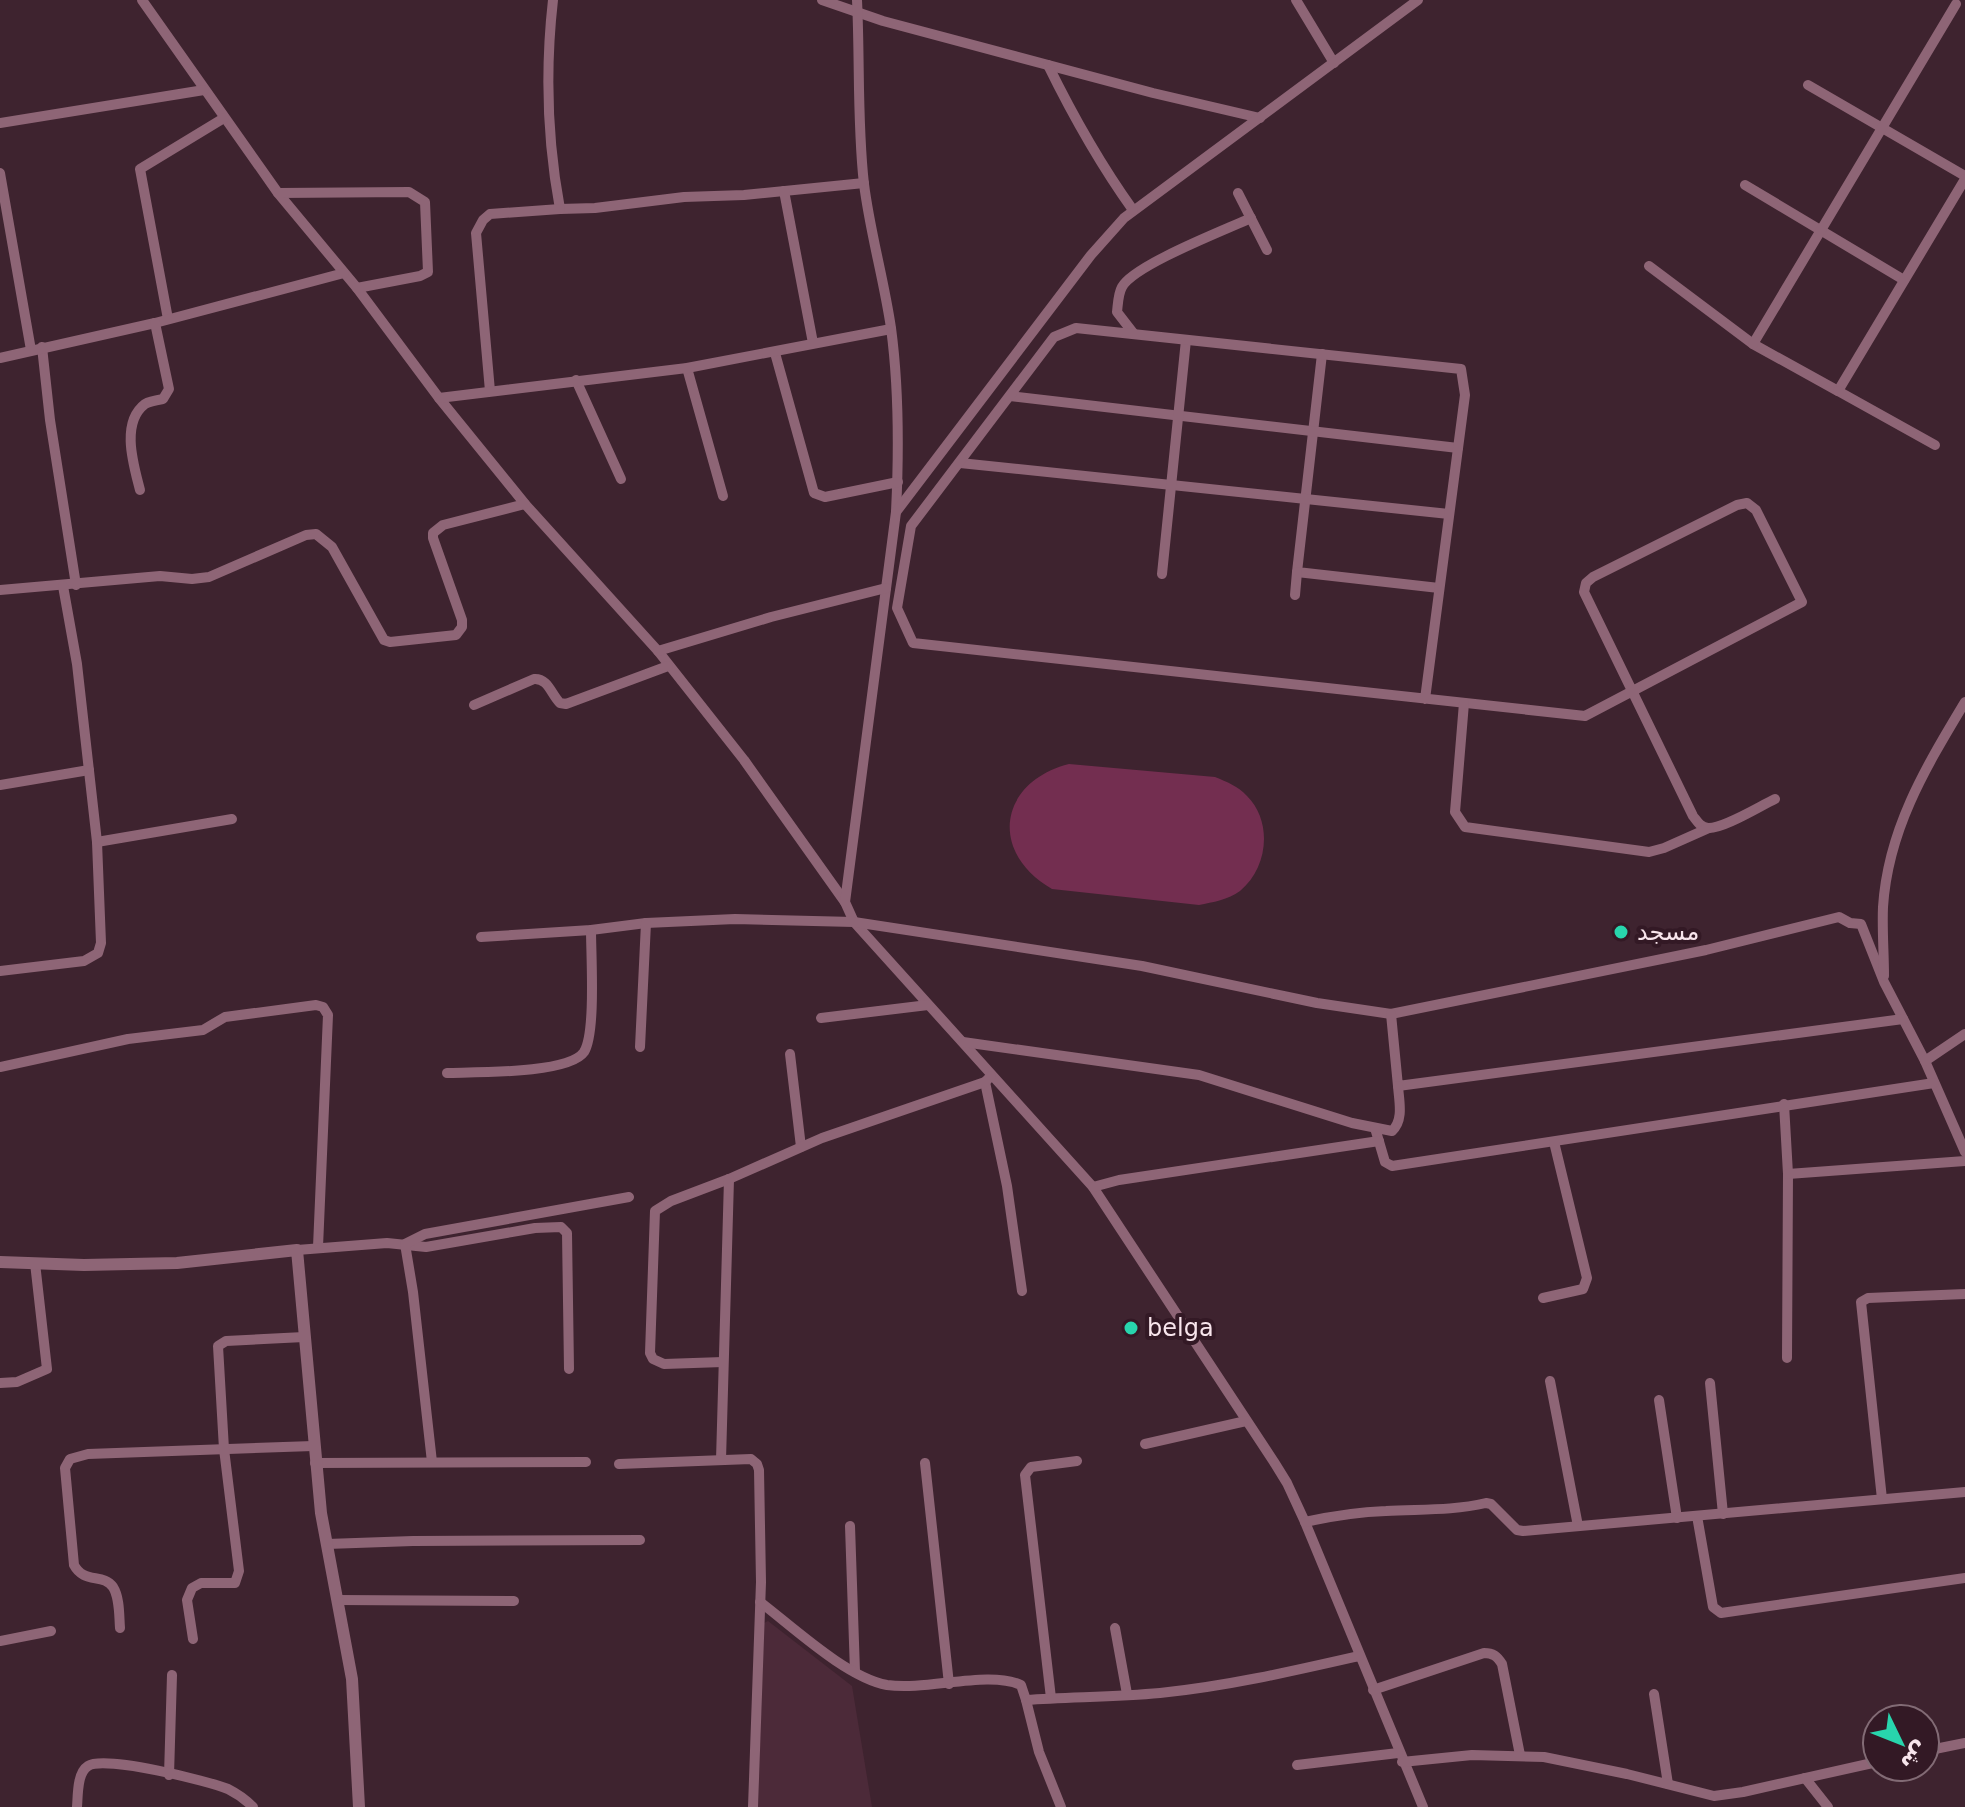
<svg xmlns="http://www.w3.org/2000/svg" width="1965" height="1807" font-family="'DejaVu Sans',Cairo,sans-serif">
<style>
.built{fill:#4c2a39}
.pitch{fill:#732e50}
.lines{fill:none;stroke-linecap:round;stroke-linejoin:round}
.minor{stroke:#8e6576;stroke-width:10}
.tertiary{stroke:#8e6576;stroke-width:12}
.poi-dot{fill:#28d5ad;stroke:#331925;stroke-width:3}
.labels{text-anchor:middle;stroke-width:8;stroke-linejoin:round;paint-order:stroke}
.poi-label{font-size:24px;fill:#f8e5ec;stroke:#331925;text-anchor:start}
</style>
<rect width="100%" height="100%" fill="#3e232f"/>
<path class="built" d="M 768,1621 L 852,1686 L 872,1807 L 758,1807 L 764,1623 Z"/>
<path class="pitch" d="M 1069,764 L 1215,777 C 1227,782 1238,786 1247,796 C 1273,822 1268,868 1240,891 C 1228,900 1213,902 1199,905 L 1052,889 C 988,852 999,782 1069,764 Z"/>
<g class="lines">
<g class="minor">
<path d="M 142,0 L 278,193 L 357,288 L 439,398 L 525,504 L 658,651 L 744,760 L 845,902"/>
<path d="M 553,0 C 545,71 547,139 560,209 L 595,208 L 684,197 L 744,195 L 864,183"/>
<path d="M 822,0 L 883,21 L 1153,93 L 1260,118"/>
<path d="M 857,0 C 860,61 857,123 864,184 C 870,232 884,280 891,328 C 899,388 899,451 896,512"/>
<path d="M 1296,0 L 1334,63"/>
<path d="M 1418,0 L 1124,218 L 1091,255 L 896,512 L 845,902 L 854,922 L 1093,1187 L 1274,1462 L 1287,1483 L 1305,1522 L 1423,1807"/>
<path d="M 1048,65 C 1073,116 1100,164 1133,210"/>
<path d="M 1808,85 L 1965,176"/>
<path d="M 0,123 L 204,90"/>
<path d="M 0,173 L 31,350"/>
<path d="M 1745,185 L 1904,280"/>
<path d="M 784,191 L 813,343"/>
<path d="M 278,193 L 409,192 L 425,202 L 428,272 L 420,276 L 357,288"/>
<path d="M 1238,193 L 1267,250"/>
<path d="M 1649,266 L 1753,344 L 1838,391 L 1965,179"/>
<path d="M 168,319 L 140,169 L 224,118"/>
<path d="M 1134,334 L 1117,312 C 1118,304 1118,294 1122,287 C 1134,265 1225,230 1251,218"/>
<path d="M 1753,344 L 1956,4"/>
<path d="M 42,347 L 50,420 L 76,585"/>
<path d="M 775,353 L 814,493 L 825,497 L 898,482"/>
<path d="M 1322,354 L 1297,572 L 1439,588"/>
<path d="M 0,358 L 155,323 L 344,273"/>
<path d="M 687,368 L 723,496"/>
<path d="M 576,380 L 621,479"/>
<path d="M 490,391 L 476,233 L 483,220 L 490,214 L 560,209"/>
<path d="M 1838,391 L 1935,445"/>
<path d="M 1010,396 L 1458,448"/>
<path d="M 439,398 L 687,368 L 891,329"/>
<path d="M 960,463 L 1449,514"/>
<path d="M 140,490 C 134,466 120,423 145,404 C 150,401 157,400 163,399 L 169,389 L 155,323"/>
<path d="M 1162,574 L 1186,340"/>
<path d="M 0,590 L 160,576 L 192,579 L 209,577 L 306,535 L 316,534 L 332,547 L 384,640 L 390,642 L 456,635 L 462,627 L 462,620 L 433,538 L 433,533 L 443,525 L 525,504"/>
<path d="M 1295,595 L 1297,572"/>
<path d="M 658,651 L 771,617 L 886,588"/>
<path d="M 1425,699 L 1465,395 L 1461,369 L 1076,328 L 1054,337 L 911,526 L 897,608 L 913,643 L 1585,716 L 1802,602 L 1756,510 L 1747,503 L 1737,505 L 1593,577 L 1586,583 L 1584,592 L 1693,816 C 1697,821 1700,827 1708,828 C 1723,829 1760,806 1775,799"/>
<path d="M 1464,703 L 1455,812 L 1465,827 L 1649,852 L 1664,848 L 1709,828"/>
<path d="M 474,705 L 534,679 C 548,678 551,694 560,703 L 566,704 L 668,666"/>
<path d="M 0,785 L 89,770"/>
<path d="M 97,842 L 232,819"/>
<path d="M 481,937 L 591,930 L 646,923 L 735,919 L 854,922 L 1142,966 L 1317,1003 L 1391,1014 L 1706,950 L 1839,917 L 1850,923 L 1861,924 L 1884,982 L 1925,1061 L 1965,1152"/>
<path d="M 0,971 L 84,961 L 98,953 L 101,943 L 97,842 L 77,664 L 63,586"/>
<path d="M 1884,976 C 1884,953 1882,930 1883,907 C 1888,829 1926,767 1965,702"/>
<path d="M 1391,1014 L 1398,1086 L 1903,1019"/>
<path d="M 821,1018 L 928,1005"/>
<path d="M 963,1042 L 1199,1075 L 1352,1123 L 1392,1131 C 1404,1120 1399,1101 1398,1086"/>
<path d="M 640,1047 L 646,923"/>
<path d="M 790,1054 L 801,1147"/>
<path d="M 1925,1061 L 1965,1034"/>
<path d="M 0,1067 L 128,1039 L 203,1030 L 225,1017 L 316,1005 L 323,1007 L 328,1015 L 318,1247"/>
<path d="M 447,1073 C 475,1072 569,1074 584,1052 C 596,1033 591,956 591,930"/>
<path d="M 985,1082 L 1007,1186 L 1022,1291"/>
<path d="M 1784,1104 L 1788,1174 L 1787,1358"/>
<path d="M 1375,1128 L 1385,1162 L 1392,1166 L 1934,1083"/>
<path d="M 1788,1174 L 1965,1161"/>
<path d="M 1093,1187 L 1119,1180 L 1379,1141"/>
<path d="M 297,1250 L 387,1243 L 426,1247 L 535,1228 L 561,1227 L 567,1233 L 569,1369"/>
<path d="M 1543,1298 L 1583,1289 L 1587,1278 L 1554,1142"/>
<path d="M 723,1362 L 664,1364 L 653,1359 L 650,1353 L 655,1211 L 671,1201 L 729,1179 L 822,1138 L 985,1082 L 991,1076"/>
<path d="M 1550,1381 L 1578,1526"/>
<path d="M 0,1383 L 17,1382 L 47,1369 L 35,1263"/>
<path d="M 1710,1383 L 1723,1514"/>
<path d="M 1659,1400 L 1677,1518"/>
<path d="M 1145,1444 L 1246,1421"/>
<path d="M 721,1460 L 729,1179"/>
<path d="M 432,1462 L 413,1292 L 405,1244 L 425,1234 L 629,1197"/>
<path d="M 315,1463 L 586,1462"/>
<path d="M 925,1463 L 949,1684"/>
<path d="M 619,1464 L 751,1459 L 757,1464 L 759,1470 L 761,1582 L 753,1807"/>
<path d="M 1882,1499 L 1861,1302 L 1868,1298 L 1965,1294"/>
<path d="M 1697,1516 L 1713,1607 L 1721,1613 L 1965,1578"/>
<path d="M 1305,1522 C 1332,1516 1358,1512 1386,1511 C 1420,1509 1452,1511 1486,1503 L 1491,1504 L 1517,1530 L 1523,1531 L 1965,1492"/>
<path d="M 850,1526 L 855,1672"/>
<path d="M 327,1544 L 413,1541 L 640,1540"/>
<path d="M 337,1600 L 514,1601"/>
<path d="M 760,1602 C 793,1627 847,1678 887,1685 C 927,1691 988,1670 1021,1685 L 1026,1700"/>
<path d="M 120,1628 C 119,1616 120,1598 113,1587 C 103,1573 84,1584 74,1565 L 65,1468 L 70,1459 L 88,1454 L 313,1446"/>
<path d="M 1115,1628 L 1127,1694"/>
<path d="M 193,1639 L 187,1600 L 192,1588 L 201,1583 L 235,1583 L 239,1571 L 224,1449 L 218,1346 L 226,1341 L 304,1337"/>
<path d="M 0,1641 L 51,1631"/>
<path d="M 1373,1690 L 1484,1653 C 1493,1653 1497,1656 1502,1664 L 1520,1755"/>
<path d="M 1654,1694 L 1668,1784"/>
<path d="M 1051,1698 L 1025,1475 L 1031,1467 L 1077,1461"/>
<path d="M 1925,1751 L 1965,1743"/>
<path d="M 1402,1762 L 1472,1755 L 1544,1757 L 1627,1774 L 1714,1796 L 1743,1792 L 1877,1762"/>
<path d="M 1297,1765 L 1398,1753"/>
<path d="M 169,1775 L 172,1675"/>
<path d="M 1805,1778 L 1828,1807"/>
<path d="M 77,1807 C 78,1795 77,1773 88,1766 C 105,1755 208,1781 228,1789 C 238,1794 245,1799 253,1807"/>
<path d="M 1061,1807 L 1039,1752 L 1026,1700 C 1071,1697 1116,1697 1160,1693 C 1228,1686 1293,1671 1359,1656"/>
</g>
<path class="tertiary" d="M 0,1262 L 84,1265 L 177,1263 L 297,1250 L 321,1513 L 352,1679 L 359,1807"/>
</g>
<g class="poi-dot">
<circle cx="1621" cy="932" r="8"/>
<circle cx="1131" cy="1328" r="8"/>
</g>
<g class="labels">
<g class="poi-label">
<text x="1637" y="940">مسجد</text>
<text x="1147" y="1336">belga</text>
</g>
</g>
<g transform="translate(1901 1743) rotate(133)"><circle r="38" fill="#331925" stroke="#826b75" stroke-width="2"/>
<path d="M0-6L14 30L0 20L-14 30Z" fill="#28d5ad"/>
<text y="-12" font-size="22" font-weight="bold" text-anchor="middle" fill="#f8e5ec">ش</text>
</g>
</svg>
